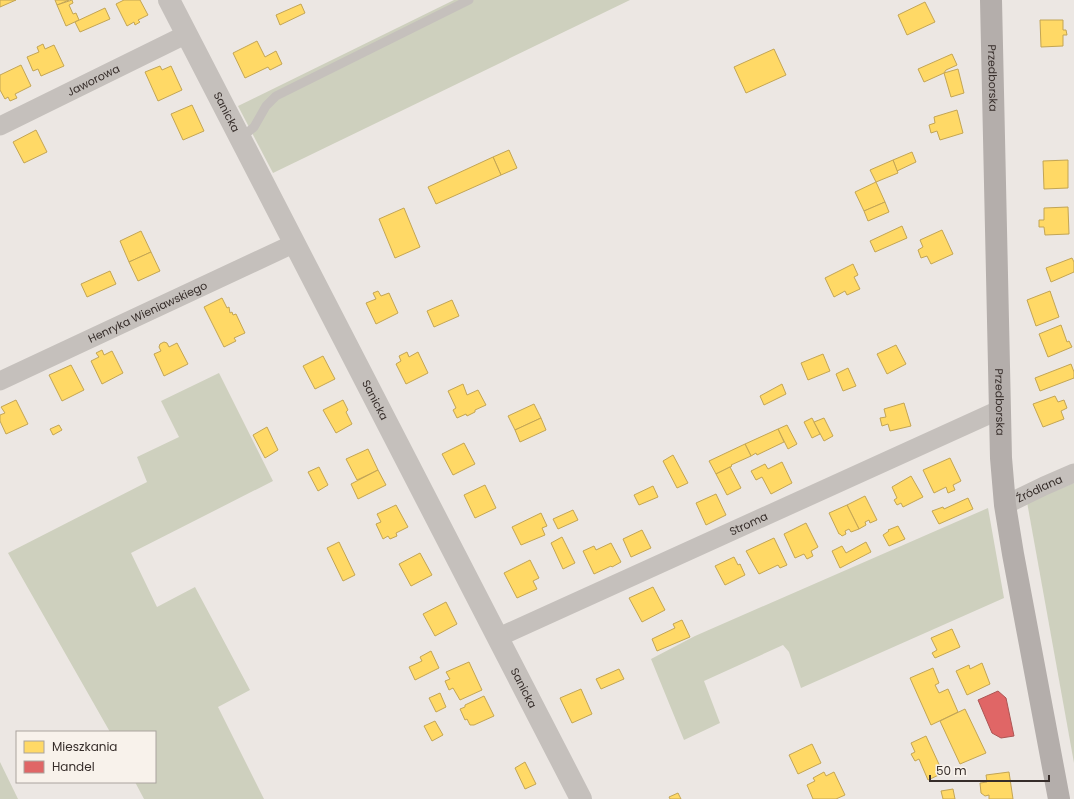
<svg xmlns="http://www.w3.org/2000/svg" width="1074" height="799" font-family="Poppins,sans-serif">
<style>
.green{fill:#ced0be}
.homes{fill:#ffd966;stroke:#c3a554}
.shops{fill:#e06666;stroke:#ad5554}
.lines{fill:none;stroke-linecap:round;stroke-linejoin:round}
.service{stroke:#c5c0bc;stroke-width:9}
.minor{stroke:#c5c0bc;stroke-width:19}
.tertiary{stroke:#c5c0bc;stroke-width:22}
.primary{stroke:#b4aeab;stroke-width:22}
.labels{text-anchor:middle;stroke-width:4;stroke-linejoin:round;paint-order:stroke}
.street-label{font-size:11px;fill:#362d2a;stroke:#f8f2eb}
</style>
<rect width="100%" height="100%" fill="#ece7e3"/>
<g class="green">
<path d="M 454,0 L 630,0 L 273,173 L 238,106 Z"/>
<path d="M 219,373 L 273,481 L 131,553 L 157,607 L 195,587 L 250,690 L 218,707 L 264,799 L 144,799 L 135,782 L 155,782 L 155,732 L 110,732 L 8,553 L 147,482 L 137,457 L 179,437 L 161,401 Z"/>
<path d="M 1074,483 L 1074,763 L 1027,502 Z"/>
<path d="M 988,508 L 1004,598 L 801,688 L 789,652 L 783,645 L 704,681 L 720,723 L 684,740 L 651,659 L 695,636 Z"/>
<path d="M 0,762 L 18,799 L 0,799 Z"/>
</g>
<g class="homes">
<path d="M 0,0 L 16,0 L 0,7 Z"/>
<path d="M 55,0 L 69,0 L 57,5 Z"/>
<path d="M 72,0 L 73,3 L 69,5 L 73,14 L 76,13 L 79,20 L 66,26 L 57,5 Z"/>
<path d="M 124,0 L 140,0 L 148,15 L 138,20 L 140,22 L 135,25 L 134,22 L 127,26 L 116,4 Z"/>
<path d="M 925,2 L 935,22 L 907,35 L 898,15 Z"/>
<path d="M 301,4 L 305,13 L 280,25 L 276,15 Z"/>
<path d="M 105,8 L 110,19 L 80,32 L 75,22 Z"/>
<path d="M 1040,20 L 1063,20 L 1063,30 L 1066,30 L 1067,35 L 1063,35 L 1063,46 L 1041,47 Z"/>
<path d="M 257,41 L 265,57 L 276,51 L 282,64 L 270,70 L 268,67 L 245,78 L 233,53 Z"/>
<path d="M 43,44 L 45,49 L 54,45 L 64,66 L 41,76 L 38,69 L 33,71 L 27,57 L 39,52 L 37,47 Z"/>
<path d="M 774,49 L 786,75 L 746,93 L 734,67 Z"/>
<path d="M 952,54 L 957,65 L 946,70 L 944,73 L 924,82 L 918,69 Z"/>
<path d="M 21,65 L 31,86 L 15,94 L 17,98 L 10,101 L 8,97 L 5,99 L 0,90 L 0,75 Z"/>
<path d="M 160,66 L 162,70 L 171,66 L 182,90 L 158,101 L 145,72 Z"/>
<path d="M 958,69 L 964,93 L 951,97 L 944,73 Z"/>
<path d="M 192,105 L 204,131 L 183,140 L 171,114 Z"/>
<path d="M 957,110 L 963,133 L 940,140 L 937,131 L 931,133 L 929,125 L 935,123 L 934,117 Z"/>
<path d="M 36,130 L 47,152 L 24,163 L 13,142 Z"/>
<path d="M 509,150 L 517,168 L 501,175 L 493,157 Z"/>
<path d="M 912,152 L 916,162 L 897,171 L 893,160 Z"/>
<path d="M 493,157 L 501,175 L 436,204 L 428,187 Z"/>
<path d="M 893,160 L 898,173 L 876,182 L 870,170 Z"/>
<path d="M 1068,160 L 1068,188 L 1044,189 L 1043,161 Z"/>
<path d="M 876,182 L 885,202 L 864,211 L 855,192 Z"/>
<path d="M 885,202 L 889,212 L 868,221 L 864,211 Z"/>
<path d="M 1068,207 L 1069,234 L 1045,235 L 1044,227 L 1039,227 L 1039,220 L 1044,220 L 1044,208 Z"/>
<path d="M 404,208 L 420,247 L 395,258 L 379,219 Z"/>
<path d="M 902,226 L 907,238 L 875,252 L 870,241 Z"/>
<path d="M 942,230 L 953,254 L 931,264 L 927,256 L 921,258 L 918,250 L 923,247 L 920,240 Z"/>
<path d="M 141,231 L 151,252 L 129,262 L 120,241 Z"/>
<path d="M 151,252 L 160,271 L 138,281 L 129,262 Z"/>
<path d="M 1072,258 L 1074,262 L 1074,272 L 1051,282 L 1046,268 Z"/>
<path d="M 853,264 L 858,275 L 854,277 L 860,289 L 847,295 L 845,291 L 834,297 L 825,278 Z"/>
<path d="M 110,271 L 116,284 L 87,297 L 81,284 Z"/>
<path d="M 378,291 L 381,296 L 389,293 L 398,313 L 376,324 L 366,303 L 376,299 L 373,293 Z"/>
<path d="M 1050,291 L 1059,317 L 1036,326 L 1027,300 Z"/>
<path d="M 222,298 L 227,308 L 229,307 L 230,313 L 232,312 L 233,315 L 236,314 L 245,333 L 234,338 L 236,341 L 224,347 L 204,307 Z"/>
<path d="M 452,300 L 459,316 L 434,327 L 427,311 Z"/>
<path d="M 1061,325 L 1067,342 L 1069,341 L 1072,347 L 1048,357 L 1039,334 Z"/>
<path d="M 164,342 L 167,343 L 169,347 L 177,343 L 188,364 L 164,376 L 154,354 L 161,351 L 159,347 L 160,344 Z"/>
<path d="M 896,345 L 906,364 L 887,374 L 877,354 Z"/>
<path d="M 102,350 L 104,355 L 112,351 L 123,373 L 102,384 L 91,361 L 99,357 L 96,353 Z"/>
<path d="M 407,352 L 409,357 L 418,352 L 428,373 L 406,384 L 396,364 L 401,361 L 399,356 Z"/>
<path d="M 823,354 L 830,371 L 808,380 L 801,363 Z"/>
<path d="M 323,356 L 335,379 L 315,389 L 303,366 Z"/>
<path d="M 1071,364 L 1074,372 L 1074,378 L 1040,391 L 1035,378 Z"/>
<path d="M 71,365 L 84,390 L 62,401 L 49,375 Z"/>
<path d="M 848,368 L 856,386 L 843,391 L 836,374 Z"/>
<path d="M 463,384 L 467,395 L 478,390 L 486,405 L 475,410 L 475,412 L 467,416 L 466,414 L 457,418 L 453,410 L 456,408 L 448,391 Z"/>
<path d="M 782,384 L 786,394 L 764,405 L 760,396 Z"/>
<path d="M 1055,396 L 1058,402 L 1064,400 L 1067,408 L 1061,411 L 1064,419 L 1043,427 L 1033,404 Z"/>
<path d="M 16,400 L 28,424 L 6,434 L 0,421 L 0,415 L 5,413 L 1,407 Z"/>
<path d="M 343,400 L 348,410 L 346,412 L 352,424 L 336,433 L 323,410 Z"/>
<path d="M 904,403 L 911,426 L 890,431 L 888,424 L 882,426 L 880,418 L 886,417 L 884,409 Z"/>
<path d="M 534,404 L 541,418 L 515,430 L 508,416 Z"/>
<path d="M 541,418 L 546,430 L 520,442 L 515,430 Z"/>
<path d="M 812,418 L 820,434 L 812,438 L 804,422 Z"/>
<path d="M 824,418 L 833,436 L 824,441 L 814,422 Z"/>
<path d="M 59,425 L 62,430 L 53,435 L 50,429 Z"/>
<path d="M 787,425 L 797,444 L 788,449 L 778,429 Z"/>
<path d="M 267,427 L 278,450 L 265,458 L 253,435 Z"/>
<path d="M 778,429 L 784,442 L 757,455 L 756,453 L 751,456 L 745,444 Z"/>
<path d="M 464,443 L 475,464 L 453,475 L 442,454 Z"/>
<path d="M 745,444 L 751,456 L 731,465 L 732,466 L 716,474 L 709,461 Z"/>
<path d="M 368,449 L 378,470 L 357,480 L 346,459 Z"/>
<path d="M 673,455 L 688,483 L 677,488 L 663,461 Z"/>
<path d="M 950,458 L 961,481 L 953,485 L 955,490 L 948,493 L 946,487 L 934,493 L 923,470 Z"/>
<path d="M 782,462 L 792,483 L 771,494 L 762,477 L 756,480 L 751,471 L 765,464 L 768,469 Z"/>
<path d="M 319,467 L 328,485 L 318,491 L 308,472 Z"/>
<path d="M 730,467 L 741,488 L 727,495 L 716,474 Z"/>
<path d="M 378,470 L 386,485 L 358,499 L 351,484 Z"/>
<path d="M 911,476 L 923,497 L 903,507 L 901,503 L 897,505 L 894,500 L 897,498 L 892,487 Z"/>
<path d="M 485,485 L 496,508 L 475,518 L 464,495 Z"/>
<path d="M 653,486 L 658,497 L 639,505 L 634,495 Z"/>
<path d="M 716,494 L 726,515 L 706,525 L 696,503 Z"/>
<path d="M 865,496 L 877,520 L 870,523 L 869,520 L 865,522 L 866,525 L 859,529 L 847,505 Z"/>
<path d="M 968,498 L 973,509 L 939,524 L 932,511 L 943,507 L 944,509 Z"/>
<path d="M 396,505 L 408,527 L 396,533 L 397,536 L 390,539 L 388,536 L 383,539 L 376,524 L 381,522 L 377,514 Z"/>
<path d="M 847,505 L 859,529 L 851,532 L 849,529 L 845,531 L 846,534 L 842,536 L 840,534 L 839,534 L 829,513 Z"/>
<path d="M 573,510 L 578,520 L 558,529 L 553,519 Z"/>
<path d="M 541,513 L 547,526 L 542,528 L 545,535 L 521,545 L 512,527 Z"/>
<path d="M 806,523 L 818,547 L 811,551 L 813,556 L 807,559 L 804,554 L 795,558 L 784,534 Z"/>
<path d="M 898,526 L 905,539 L 889,546 L 883,535 L 889,531 L 888,530 Z"/>
<path d="M 642,530 L 651,548 L 631,557 L 623,539 Z"/>
<path d="M 562,537 L 575,563 L 563,569 L 551,543 Z"/>
<path d="M 774,538 L 787,565 L 780,568 L 778,565 L 759,574 L 746,551 Z"/>
<path d="M 339,542 L 355,575 L 343,581 L 327,548 Z"/>
<path d="M 866,542 L 871,552 L 840,568 L 832,551 L 842,546 L 846,553 Z"/>
<path d="M 611,543 L 621,562 L 612,567 L 611,566 L 594,574 L 583,551 L 594,546 L 596,550 Z"/>
<path d="M 420,553 L 432,575 L 411,586 L 399,564 Z"/>
<path d="M 734,557 L 738,565 L 740,564 L 745,575 L 725,585 L 715,566 Z"/>
<path d="M 530,560 L 539,578 L 533,581 L 537,589 L 517,598 L 504,573 Z"/>
<path d="M 653,587 L 665,610 L 642,622 L 629,598 Z"/>
<path d="M 446,602 L 457,624 L 435,636 L 423,614 Z"/>
<path d="M 682,620 L 690,637 L 657,651 L 652,639 L 675,628 L 673,624 Z"/>
<path d="M 952,629 L 960,647 L 935,658 L 932,653 L 937,650 L 931,638 Z"/>
<path d="M 431,651 L 439,668 L 415,680 L 409,667 L 422,661 L 420,657 Z"/>
<path d="M 469,662 L 482,690 L 460,700 L 453,688 L 449,690 L 445,681 L 450,679 L 446,672 Z"/>
<path d="M 982,663 L 990,684 L 967,695 L 956,671 L 969,665 L 970,669 Z"/>
<path d="M 933,668 L 939,683 L 935,685 L 939,693 L 948,689 L 958,712 L 931,725 L 910,678 Z"/>
<path d="M 619,669 L 624,679 L 601,689 L 596,679 Z"/>
<path d="M 581,689 L 592,714 L 572,723 L 560,698 Z"/>
<path d="M 440,693 L 446,707 L 436,712 L 429,698 Z"/>
<path d="M 484,696 L 494,716 L 474,725 L 470,725 L 467,719 L 465,720 L 460,709 L 465,707 L 465,705 Z"/>
<path d="M 965,709 L 986,753 L 960,764 L 940,721 Z"/>
<path d="M 435,721 L 443,735 L 432,741 L 424,726 Z"/>
<path d="M 926,736 L 943,773 L 928,780 L 919,759 L 915,761 L 911,754 L 915,752 L 911,743 Z"/>
<path d="M 812,744 L 821,763 L 798,774 L 789,755 Z"/>
<path d="M 525,762 L 536,784 L 525,789 L 515,768 Z"/>
<path d="M 824,772 L 826,776 L 834,772 L 845,795 L 836,799 L 813,799 L 807,785 L 815,781 L 813,778 Z"/>
<path d="M 1009,772 L 1013,799 L 989,799 L 989,795 L 985,796 L 981,793 L 980,783 L 987,782 L 986,775 Z"/>
<path d="M 953,789 L 955,799 L 943,799 L 941,791 Z"/>
<path d="M 678,793 L 681,799 L 670,799 L 669,797 Z"/>
</g>
<path class="shops" d="M 998,691 L 1006,698 L 1014,736 L 1001,738 L 992,733 L 978,700 Z"/>
<g class="lines">
<path class="service" d="M 241,138 L 254,127 L 266,106 L 276,96 L 469,0"/>
<g class="minor">
<path id="s1" d="M 0,126 L 187,34"/>
<path id="s2" d="M 0,381 L 295,243"/>
<path id="s3" d="M 1005,505 L 1044,486 L 1074,473"/>
<path id="s4" d="M 499,637 L 999,410"/>
</g>
<path class="tertiary" id="s5" d="M 169,0 L 581,799"/>
<path class="primary" id="s6" d="M 991,0 L 1001,458 L 1005,505 L 1013,554 L 1059,799"/>
</g>
<g class="labels">
<g class="street-label">
<text dy="4" stroke="none"><textPath href="#s6" startOffset="78">Przedborska</textPath></text>
<text dy="4" stroke="none"><textPath href="#s1" startOffset="104">Jaworowa</textPath></text>
<text dy="4" stroke="none"><textPath href="#s5" startOffset="126">Sanicka</textPath></text>
<text dy="4" stroke="none"><textPath href="#s2" startOffset="163">Henryka Wieniawskiego</textPath></text>
<text dy="4" stroke="none"><textPath href="#s5" startOffset="450">Sanicka</textPath></text>
<text dy="4" stroke="none"><textPath href="#s6" startOffset="402">Przedborska</textPath></text>
<text dy="4" stroke="none"><textPath href="#s3" startOffset="38">Źródlana</textPath></text>
<text dy="4" stroke="none"><textPath href="#s4" startOffset="274">Stroma</textPath></text>
<text dy="4" stroke="none"><textPath href="#s5" startOffset="774">Sanicka</textPath></text>
</g>
</g>
<rect x="16" y="731" width="140" height="52" fill="#f8f2eb" stroke="#aaa39e"/>
<rect x="24" y="741" width="20" height="12" fill="#ffd966" stroke="#aaa39e"/>
<text x="52" y="751" font-size="12" fill="#362d2a">Mieszkania</text>
<rect x="24" y="761" width="20" height="12" fill="#e06666" stroke="#aaa39e"/>
<text x="52" y="771" font-size="12" fill="#362d2a">Handel</text>
<path d="M930 775v6h119v-6" fill="none" stroke="#362d2a" stroke-width="2"/>
<text x="936" y="775" font-size="12" fill="#362d2a" stroke="#f8f2eb" stroke-width="3" paint-order="stroke">50 m</text>
</svg>
